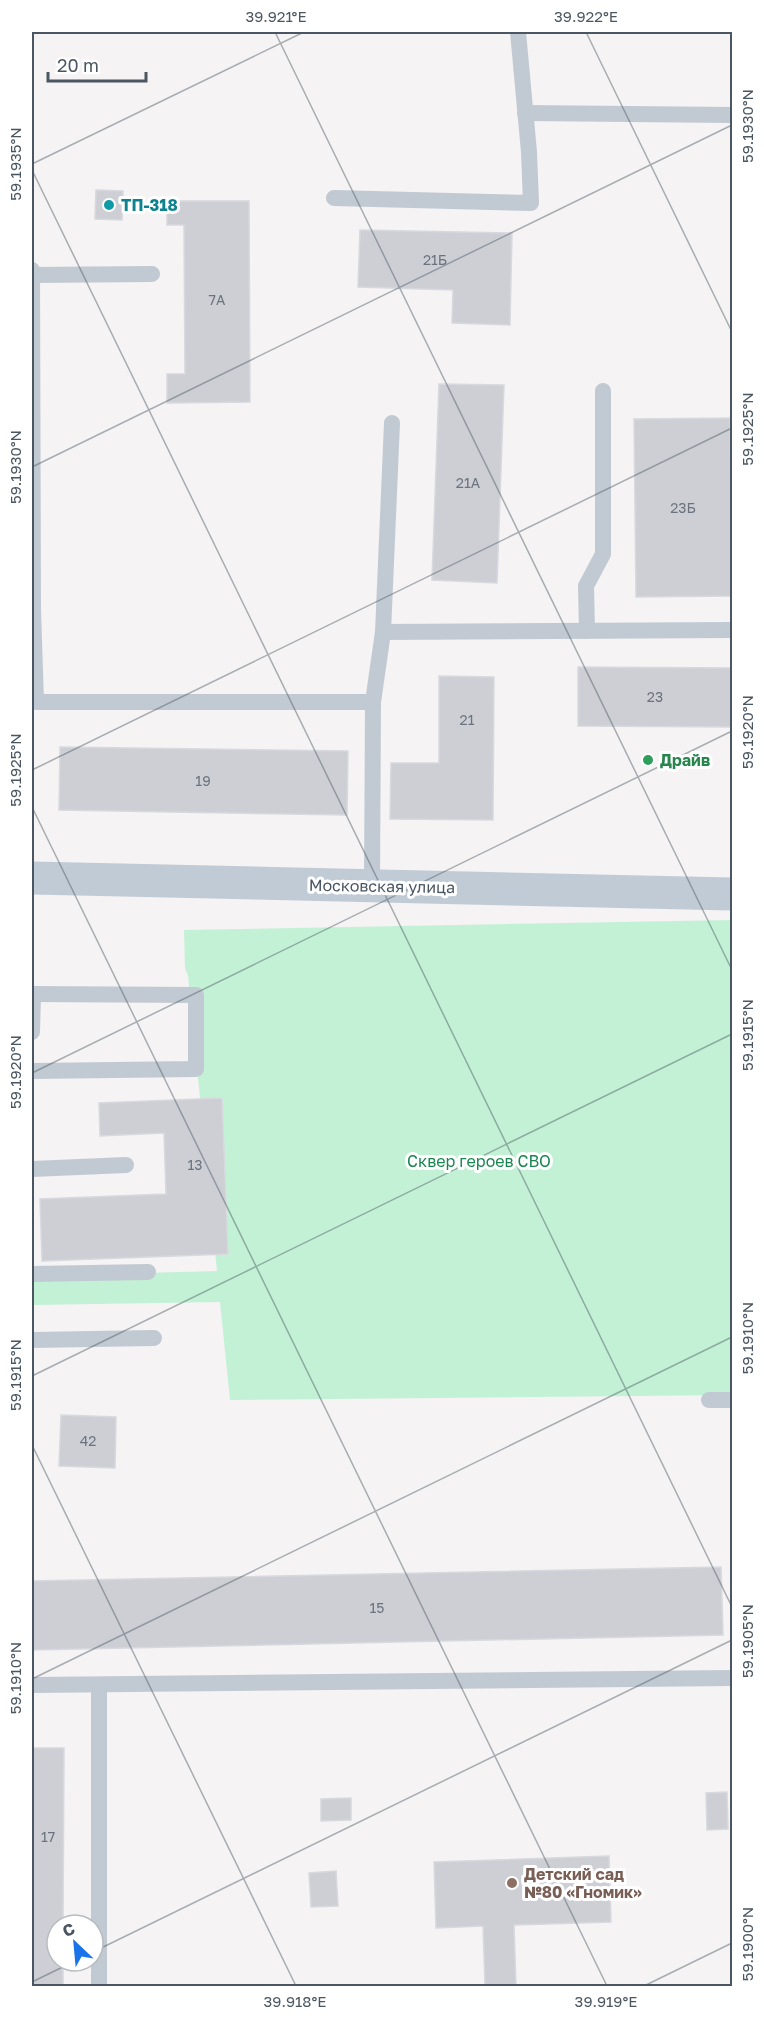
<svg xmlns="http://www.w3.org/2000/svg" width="764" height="2018" font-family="'Golos Text',sans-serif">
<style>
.green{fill:#c3f1d5}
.building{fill:#cdcfd5;stroke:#d7d9de;stroke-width:1.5}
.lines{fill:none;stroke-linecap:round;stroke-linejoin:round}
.lane{stroke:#c1cad2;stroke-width:16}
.secondary{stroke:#c1cbd6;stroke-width:33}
.ticks{fill:none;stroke:#4a5661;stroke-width:1.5;stroke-opacity:0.45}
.culture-dot{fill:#0f9aa8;stroke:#fff;stroke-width:2}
.leisure-dot{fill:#2e9e5b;stroke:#fff;stroke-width:2}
.education-dot{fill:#8d6e63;stroke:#fff;stroke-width:2}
.labels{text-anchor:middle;stroke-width:6;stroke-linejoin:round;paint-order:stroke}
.number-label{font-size:14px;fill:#6b747e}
.culture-label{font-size:16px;font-weight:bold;fill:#0d838f;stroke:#fff;text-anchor:start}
.leisure-label{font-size:16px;font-weight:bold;fill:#27864d;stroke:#fff;text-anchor:start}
.street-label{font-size:16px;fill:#4a5661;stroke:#fff}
.park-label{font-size:16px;fill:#17864f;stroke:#fff}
.education-label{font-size:16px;font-weight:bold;fill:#785e54;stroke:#fff;text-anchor:start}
.neatline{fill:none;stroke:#4a5661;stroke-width:2}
.ticks-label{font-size:15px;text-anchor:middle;fill:#4a5661}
</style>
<rect width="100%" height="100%" fill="#f5f3f3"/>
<path class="green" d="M 732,920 L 732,1395 L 230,1400 L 220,1302 L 32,1305 L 32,1276 L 217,1271 L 188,976 L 185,968 L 184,930 Z"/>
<g class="building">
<path d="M 96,190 L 123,191 L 122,220 L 95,219 Z"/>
<path d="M 167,201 L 249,201 L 250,402 L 167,403 L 167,374 L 185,374 L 184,225 L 167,225 Z"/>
<path d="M 360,230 L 512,233 L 510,325 L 452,323 L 453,290 L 358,287 Z"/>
<path d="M 439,384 L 504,385 L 497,583 L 432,580 Z"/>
<path d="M 730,418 L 732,596 L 636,597 L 634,419 Z"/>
<path d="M 578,667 L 732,668 L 732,727 L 578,726 Z"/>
<path d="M 439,676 L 494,677 L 493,820 L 390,819 L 391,763 L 439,763 Z"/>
<path d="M 60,747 L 348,751 L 347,815 L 59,810 Z"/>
<path d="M 222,1098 L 228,1254 L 42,1261 L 40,1199 L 166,1194 L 164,1133 L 100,1136 L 99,1103 Z"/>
<path d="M 61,1415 L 116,1417 L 115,1468 L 59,1466 Z"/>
<path d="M 721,1567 L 723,1635 L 32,1650 L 32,1581 Z"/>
<path d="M 32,1748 L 64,1748 L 63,1925 L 57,1925 L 57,1961 L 63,1961 L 63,1986 L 32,1986 Z"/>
<path d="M 727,1792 L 728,1829 L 707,1830 L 706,1793 Z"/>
<path d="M 351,1798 L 351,1820 L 321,1821 L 321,1799 Z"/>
<path d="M 609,1856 L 611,1922 L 514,1925 L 516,1986 L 485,1986 L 483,1926 L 436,1928 L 434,1862 Z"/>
<path d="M 336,1871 L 338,1906 L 311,1907 L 309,1873 Z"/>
</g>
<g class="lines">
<g class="lane">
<path d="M 525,113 L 732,115"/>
<path d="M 334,198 L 531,203 L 529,152 L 518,32"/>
<path d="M 32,270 L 33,609 L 36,702 L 373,702"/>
<path d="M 32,275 L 152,274"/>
<path d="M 587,631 L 586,586 L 603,554 L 603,391"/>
<path d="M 383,632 L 732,630"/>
<path d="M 372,886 L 373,702 L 383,632 L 392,423"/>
<path d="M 32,994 L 196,995 L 196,1069 L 32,1071"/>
<path d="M 32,1032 L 33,994"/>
<path d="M 32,1169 L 126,1165"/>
<path d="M 32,1274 L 148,1272"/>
<path d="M 32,1340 L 154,1338"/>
<path d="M 709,1400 L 732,1400"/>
<path d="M 32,1685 L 732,1678"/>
<path d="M 99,1685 L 99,1986"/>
</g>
<path class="secondary" d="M 32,878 L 732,894"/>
</g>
<path class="ticks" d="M 275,32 L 732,970M 586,32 L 732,332M 32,164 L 304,32M 32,170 L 732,1607M 32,467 L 732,125M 32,770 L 732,428M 32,807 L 607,1986M 32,1073 L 732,731M 32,1376 L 732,1034M 32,1445 L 296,1986M 32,1679 L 732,1337M 93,1952 L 732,1640M 32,1982 L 75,1961M 644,1986 L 732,1943"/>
<circle class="culture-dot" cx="109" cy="205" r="6"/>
<circle class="leisure-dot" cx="648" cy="760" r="6"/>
<circle class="education-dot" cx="512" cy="1883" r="6"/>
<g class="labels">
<g class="number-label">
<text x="435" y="265">21Б</text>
<text x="217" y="305">7А</text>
<text x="468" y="488">21А</text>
<text x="683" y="513">23Б</text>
<text x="655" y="702">23</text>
<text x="467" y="725">21</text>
<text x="203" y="786">19</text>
<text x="195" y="1170">13</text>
<text x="88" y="1446">42</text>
<text x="377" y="1613">15</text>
<text x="48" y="1842">17</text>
</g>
<g class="culture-label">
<text x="121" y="211">ТП-318</text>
</g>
<g class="leisure-label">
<text x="660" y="766">Драйв</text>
</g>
<g class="street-label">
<text transform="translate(382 886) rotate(1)" y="6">Московская улица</text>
</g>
<g class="park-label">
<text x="479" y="1167">Сквер героев СВО</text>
</g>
<g class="education-label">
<text x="524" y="1880">Детский сад<tspan x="524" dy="18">№80 «Гномик»</tspan></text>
</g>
</g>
<rect width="764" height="2018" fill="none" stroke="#ffffff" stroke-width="66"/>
<g transform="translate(75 1943) rotate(334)"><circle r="28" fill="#ffffff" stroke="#b7bbc0" stroke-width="1.5"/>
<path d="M0-4.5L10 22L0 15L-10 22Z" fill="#1a73e8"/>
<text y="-9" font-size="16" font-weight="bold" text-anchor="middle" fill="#4a5661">С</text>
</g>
<path d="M48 72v9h98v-9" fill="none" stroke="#4a5661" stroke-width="3"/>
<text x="57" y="72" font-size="18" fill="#4a5661" stroke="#ffffff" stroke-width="4.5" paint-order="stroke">20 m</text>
<rect x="33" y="33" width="698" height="1952" class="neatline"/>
<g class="ticks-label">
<text x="276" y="22">39.921°E</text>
<text x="586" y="22">39.922°E</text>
<text transform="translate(748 126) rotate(-90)" y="5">59.1930°N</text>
<text transform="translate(16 164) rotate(-90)" y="5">59.1935°N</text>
<text transform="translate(748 429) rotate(-90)" y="5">59.1925°N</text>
<text transform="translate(16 467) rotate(-90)" y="5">59.1930°N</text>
<text transform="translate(748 732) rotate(-90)" y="5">59.1920°N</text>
<text transform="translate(16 770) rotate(-90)" y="5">59.1925°N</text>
<text transform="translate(748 1035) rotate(-90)" y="5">59.1915°N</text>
<text transform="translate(16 1072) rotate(-90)" y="5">59.1920°N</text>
<text transform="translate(748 1338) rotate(-90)" y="5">59.1910°N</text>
<text transform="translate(16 1375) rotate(-90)" y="5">59.1915°N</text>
<text transform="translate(748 1641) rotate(-90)" y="5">59.1905°N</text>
<text transform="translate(16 1678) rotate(-90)" y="5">59.1910°N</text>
<text transform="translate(748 1944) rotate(-90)" y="5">59.1900°N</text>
<text x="295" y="2007">39.918°E</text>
<text x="606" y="2007">39.919°E</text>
</g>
</svg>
